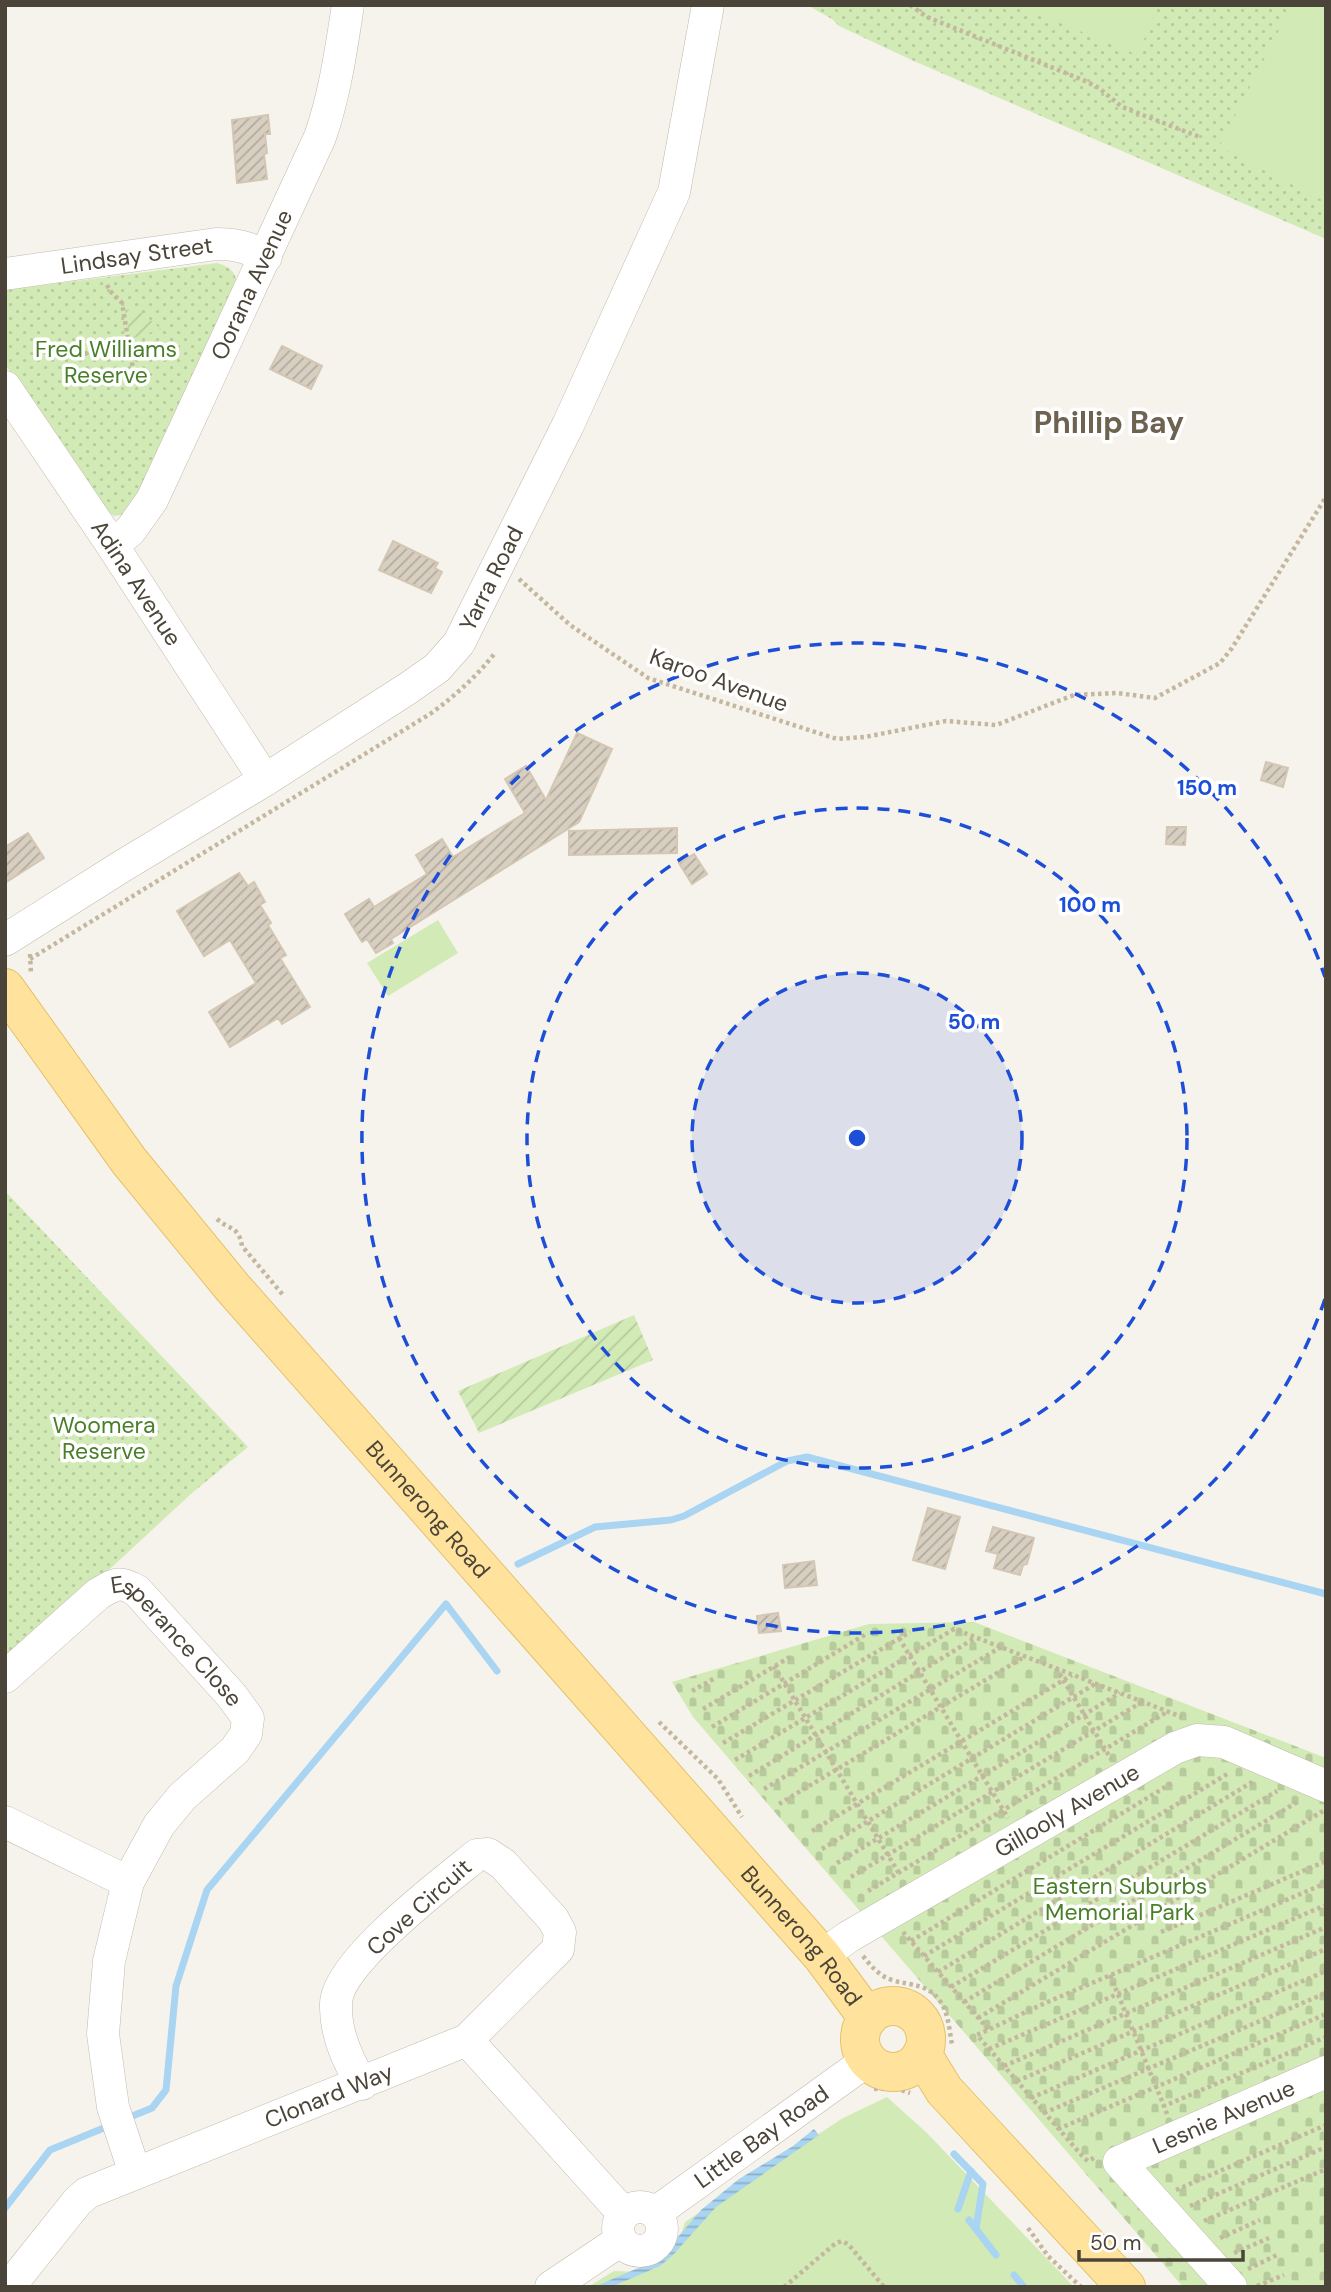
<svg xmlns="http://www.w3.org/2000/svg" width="1331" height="2292" font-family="'DM Sans',sans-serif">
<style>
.grass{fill:url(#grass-dots)}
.cemetery{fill:url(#cemetery-stones)}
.garden{fill:url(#garden-furrows)}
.pitch{fill:#d2eab5}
.water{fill:url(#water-rules)}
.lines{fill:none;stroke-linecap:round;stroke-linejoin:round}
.stream{stroke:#a9d4f2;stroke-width:7}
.building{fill:url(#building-hatch);stroke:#d3c7b4;stroke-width:2}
.minor-casing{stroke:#c2bbae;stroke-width:33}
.major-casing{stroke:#e6c16a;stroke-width:40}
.path{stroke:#c4b79f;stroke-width:4.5;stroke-dasharray:3.5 3.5;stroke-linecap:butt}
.minor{stroke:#fff;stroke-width:32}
.major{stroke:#ffe39c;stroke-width:38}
.ring{fill:none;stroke:#1d4ed8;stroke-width:3.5;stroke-dasharray:12 9}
.labels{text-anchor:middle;stroke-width:7;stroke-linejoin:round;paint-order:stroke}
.street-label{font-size:23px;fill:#4b4439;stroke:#fff}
.park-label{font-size:23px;fill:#4a7f2a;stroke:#fff}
.district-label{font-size:30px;font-weight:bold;fill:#6e6250;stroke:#fff}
.centre{fill:#1d4ed8;stroke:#fff;stroke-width:3.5}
.ring-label{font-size:21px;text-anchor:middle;font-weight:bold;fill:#1d4ed8;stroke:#fff;stroke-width:7;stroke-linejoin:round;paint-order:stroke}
</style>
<defs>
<pattern id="grass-dots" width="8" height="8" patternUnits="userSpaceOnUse" patternTransform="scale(1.75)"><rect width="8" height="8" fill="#d2eab5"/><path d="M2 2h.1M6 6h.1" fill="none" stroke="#b6ca9c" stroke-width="1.8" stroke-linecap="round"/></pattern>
<pattern id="cemetery-stones" width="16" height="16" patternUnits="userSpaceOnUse" patternTransform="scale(1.75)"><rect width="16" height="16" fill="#d2eab5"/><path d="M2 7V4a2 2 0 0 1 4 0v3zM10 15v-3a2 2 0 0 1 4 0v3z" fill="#b6ca9c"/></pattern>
<pattern id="garden-furrows" width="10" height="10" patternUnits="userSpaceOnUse" patternTransform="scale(1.75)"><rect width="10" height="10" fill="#d2eab5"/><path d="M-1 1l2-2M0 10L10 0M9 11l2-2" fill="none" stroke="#b6ca9c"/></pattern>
<pattern id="water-rules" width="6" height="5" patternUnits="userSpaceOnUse" patternTransform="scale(1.75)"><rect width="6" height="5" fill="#a9d4f2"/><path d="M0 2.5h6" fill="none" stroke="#8caec5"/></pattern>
<pattern id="building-hatch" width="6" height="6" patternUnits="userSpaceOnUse" patternTransform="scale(1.75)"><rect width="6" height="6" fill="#d8cfc1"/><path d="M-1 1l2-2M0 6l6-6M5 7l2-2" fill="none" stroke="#b1aa9e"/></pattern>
</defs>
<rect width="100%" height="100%" fill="#f6f3ec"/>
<g class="grass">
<path d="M 807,5 L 1326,5 L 1326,239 L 916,62 L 839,26 L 832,19 Z"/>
<path d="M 217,263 C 229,266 238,273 236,286 L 134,502 L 122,515 L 114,516 L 104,508 L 5,364 L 5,290 Z"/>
<path d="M 5,1191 L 248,1447 L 192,1493 L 5,1666 Z"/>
</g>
<path class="cemetery" d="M 974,1622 L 1326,1758 L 1326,2287 L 1183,2287 L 693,1717 L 672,1682 L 869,1624 Z"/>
<g class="garden">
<path d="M 137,309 L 161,329 L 130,339 L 125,310 Z"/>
<path d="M 634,1315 L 653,1360 L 479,1433 L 458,1391 Z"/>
</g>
<g class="pitch">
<path d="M 1016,5 L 1158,5 L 1138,55 Z"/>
<path d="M 1292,5 L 1326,5 L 1326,202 L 1219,147 Z"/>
<path d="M 438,920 L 458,953 L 388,996 L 367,963 Z"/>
<path d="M 887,2097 L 927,2133 L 1074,2287 L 588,2287 L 614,2271 L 639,2272 L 676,2250 L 685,2222 L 843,2118 Z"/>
</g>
<path class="water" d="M 814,2129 L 819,2135 L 716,2207 L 673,2255 L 660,2266 L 611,2287 L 594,2287 L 659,2259 L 701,2210 L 739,2179 L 793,2146 Z"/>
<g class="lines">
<g class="stream">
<path d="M 518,1564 L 595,1527 L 671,1520 L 684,1516 L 787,1461 L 807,1457 L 1326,1594"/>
<path d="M 125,2119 L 152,2108 L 166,2090 L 176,1986 L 207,1890 L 446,1604 L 497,1671"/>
<path d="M 954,2154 L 983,2184 L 976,2228"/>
<path d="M 5,2208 L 50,2150 L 111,2125"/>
<path d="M 958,2209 L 971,2171"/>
<path d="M 969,2220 L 996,2255"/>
<path d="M 1014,2275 L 1024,2287"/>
</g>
</g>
<g class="building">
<path d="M 268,115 L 270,134 L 265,134 L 267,153 L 264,154 L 267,179 L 237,183 L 232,120 Z"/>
<path d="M 282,346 L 322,366 L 311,389 L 270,369 Z"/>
<path d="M 393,541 L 438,563 L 435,568 L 442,572 L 431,593 L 379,570 Z"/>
<path d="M 577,733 L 612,749 L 579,822 L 391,939 L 393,943 L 376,953 L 367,939 L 362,942 L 345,914 L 369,899 L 374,907 L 427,874 L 416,855 L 442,839 L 453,857 L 525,813 L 505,779 L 526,766 L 546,800 Z"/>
<path d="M 1266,762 L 1288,768 L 1283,787 L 1261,780 Z"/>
<path d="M 1167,827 L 1186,827 L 1185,845 L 1166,844 Z"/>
<path d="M 677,828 L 677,853 L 569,855 L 569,831 Z"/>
<path d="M 28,833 L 44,858 L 5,883 L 5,847 Z"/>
<path d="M 694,854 L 707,874 L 692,884 L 679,863 Z"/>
<path d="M 239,873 L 248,886 L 254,882 L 265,902 L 260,905 L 271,923 L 268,925 L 286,955 L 280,958 L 310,1007 L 282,1024 L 278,1018 L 230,1047 L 209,1012 L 256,983 L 230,940 L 204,956 L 177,911 Z"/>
<path d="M 928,1508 L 960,1517 L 945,1569 L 913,1560 Z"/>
<path d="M 993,1527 L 1034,1538 L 1027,1564 L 1023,1565 L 1020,1575 L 994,1568 L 998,1554 L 986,1551 Z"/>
<path d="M 814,1561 L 817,1585 L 785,1588 L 783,1565 Z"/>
<path d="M 778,1613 L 781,1631 L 759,1633 L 757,1616 Z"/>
</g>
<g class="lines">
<g class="minor-casing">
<g id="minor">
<path id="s1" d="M 5,274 L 216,244 C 235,244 249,247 266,257"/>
<path id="s2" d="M 5,387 L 112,545 L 265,780"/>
<path id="s3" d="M 112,545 L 130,531 L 152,500 L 320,137 C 335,94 341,50 348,5"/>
<path id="s4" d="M 5,940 L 124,865 L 265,780 L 407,689 L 437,668 L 459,643 L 568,425 L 674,192 L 708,5"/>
<path id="s5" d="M 5,1677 L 98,1594 C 115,1584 119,1580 137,1591 L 232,1696 L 248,1718 L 246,1734 L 235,1750 L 182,1797 L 159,1825 L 128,1882 L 109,1961 L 103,2034 L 113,2107 L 135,2173"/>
<path d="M 5,1822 L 128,1882"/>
<path id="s6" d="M 822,1956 L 848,1937 L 1175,1748 L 1197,1740 L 1224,1742 L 1326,1786"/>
<path d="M 467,2040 L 624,2214"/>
<circle cx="640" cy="2229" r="22"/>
<path id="s7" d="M 655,2213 L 868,2060"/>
<path id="s8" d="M 9,2287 L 77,2202 L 87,2193 L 467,2040 L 558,1949 L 560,1932 L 553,1919 L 503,1864 L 488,1854 L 477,1855 C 445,1881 336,1963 336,2004 C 335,2033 347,2060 362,2084"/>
<path d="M 551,2287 L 621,2240"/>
<path id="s9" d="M 1231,2287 L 1119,2162 L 1326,2072"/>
</g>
</g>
<g class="major-casing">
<g id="major">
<path id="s10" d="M 5,988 L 129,1161 L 233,1288 L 822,1956 L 868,2018"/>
<circle cx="893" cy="2039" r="33"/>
<path d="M 922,2054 L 944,2090 L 1126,2287"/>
</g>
</g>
<g class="path">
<path d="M 910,5 L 927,17 L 1083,80 L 1099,88 L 1122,107 L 1200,137"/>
<path d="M 107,285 L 110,291 L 122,303 L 134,375"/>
<path d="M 84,353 C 101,357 116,353 128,340"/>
<path d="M 519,579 L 570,625 L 648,678 L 812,731 L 837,739 L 865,737 L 946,721 L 996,725 L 1074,695 L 1117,693 L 1155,698 L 1220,663 L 1232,648 L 1326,497"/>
<path d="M 30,954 L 31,973"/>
<path d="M 30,959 L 430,714 C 455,696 476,677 495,653"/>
<path d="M 217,1219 C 229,1230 239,1226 242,1246 L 283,1295"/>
<path d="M 899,1638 L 1008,1818"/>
<path d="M 774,1666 L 900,1875"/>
<path d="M 1056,1668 L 1111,1759"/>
<path d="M 692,1691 L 715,1678"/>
<path d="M 703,1709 L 790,1657"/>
<path d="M 659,1722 L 718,1779 L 742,1817"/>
<path d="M 712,1727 L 868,1633"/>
<path d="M 723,1743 L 910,1632"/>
<path d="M 735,1760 L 954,1629 L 1182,1717"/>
<path d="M 749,1776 L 975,1638"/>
<path d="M 764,1789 L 1001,1647"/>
<path d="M 779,1804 L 1024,1657"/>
<path d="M 812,1831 L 1072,1675"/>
<path d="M 822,1849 L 1095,1684"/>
<path d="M 837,1863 L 1120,1693"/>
<path d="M 851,1877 L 1142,1702"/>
<path d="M 868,1891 L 1167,1712"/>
<path d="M 903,1932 L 989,2030"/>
<path d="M 1161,1932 L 1326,1861"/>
<path d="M 911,1941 L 1172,1783"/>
<path d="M 863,1956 C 871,1966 879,1976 892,1980 C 911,1986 927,1983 940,2001 C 949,2014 949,2030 952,2044"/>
<path d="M 924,1956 L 1229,1773"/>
<path d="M 938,1972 L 1254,1781"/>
<path d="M 1110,1975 L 1164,2106"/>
<path d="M 951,1987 L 1277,1791"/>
<path d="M 964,2002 L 1299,1801"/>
<path d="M 978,2018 L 1323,1811"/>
<path d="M 989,2049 L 1326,1905"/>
<path d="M 1004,2066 L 1326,1927"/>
<path d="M 1017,2081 L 1326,1949"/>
<path d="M 874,2089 L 895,2088 L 910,2093"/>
<path d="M 1031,2098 L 1326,1971"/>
<path d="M 1044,2113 L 1326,1993"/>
<path d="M 1167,2114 L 1164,2106 L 1326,2037"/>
<path d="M 1058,2129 L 1326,2014"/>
<path d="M 1094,2158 L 1088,2161 L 1084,2158 L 977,2035 L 1043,2004 L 1326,1883"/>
<path d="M 1176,2190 L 1326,2125"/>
<path d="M 1190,2206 L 1326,2147"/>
<path d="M 1204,2221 L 1326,2169"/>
<path d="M 1028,2228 L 1048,2256 L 1081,2287"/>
<path d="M 1220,2238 L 1260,2220"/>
<path d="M 1234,2253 L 1269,2238"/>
<path d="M 636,2262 L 657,2254 L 672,2235"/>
<path d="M 1248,2269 L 1277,2255"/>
<path d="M 1257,2286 L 1284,2275"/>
<path d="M 784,2287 L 836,2243 L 842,2241 L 848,2244 L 884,2287"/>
</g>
<use href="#minor" class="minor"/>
<use href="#major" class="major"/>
</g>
<circle cx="857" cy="1138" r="165" fill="#1d4ed8" fill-opacity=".12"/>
<g class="ring">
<circle cx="857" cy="1138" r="165"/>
<circle cx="857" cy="1138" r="330"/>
<path d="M1325 1299A495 495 0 1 1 1325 977"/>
</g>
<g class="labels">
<g class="street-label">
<text dy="8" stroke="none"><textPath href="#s1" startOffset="133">Lindsay Street</textPath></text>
<text dy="8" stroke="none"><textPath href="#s3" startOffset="298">Oorana Avenue</textPath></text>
<text dy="8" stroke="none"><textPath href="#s4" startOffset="616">Yarra Road</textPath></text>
<text dy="8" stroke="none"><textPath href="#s2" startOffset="236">Adina Avenue</textPath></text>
<text transform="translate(719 680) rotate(20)" y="8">Karoo Avenue</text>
<text dy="8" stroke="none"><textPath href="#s10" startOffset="672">Bunnerong Road</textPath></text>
<text dy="8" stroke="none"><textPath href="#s5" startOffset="229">Esperance Close</textPath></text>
<text dy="8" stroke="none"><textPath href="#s6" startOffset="285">Gillooly Avenue</textPath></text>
<text transform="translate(419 1907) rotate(-42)" y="8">Cove Circuit</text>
<text dy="8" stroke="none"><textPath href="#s10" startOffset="1239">Bunnerong Road</textPath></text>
<text dy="8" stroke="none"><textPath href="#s8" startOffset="383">Clonard Way</textPath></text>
<text dy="8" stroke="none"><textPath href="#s9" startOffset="282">Lesnie Avenue</textPath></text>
<text dy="8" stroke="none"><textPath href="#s7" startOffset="131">Little Bay Road</textPath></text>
</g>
<g class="park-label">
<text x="106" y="357">Fred Williams<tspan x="106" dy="26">Reserve</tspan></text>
<text x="104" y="1433">Woomera<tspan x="104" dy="26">Reserve</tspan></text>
<text x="1120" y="1894">Eastern Suburbs<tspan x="1120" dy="26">Memorial Park</tspan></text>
</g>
<g class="district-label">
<text x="1109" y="433">Phillip Bay</text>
</g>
</g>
<circle cx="857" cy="1138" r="10" class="centre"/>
<g class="ring-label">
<text x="1207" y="795">150 m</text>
<text x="1090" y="912">100 m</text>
<text x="974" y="1029">50 m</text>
</g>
<rect width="1331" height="2292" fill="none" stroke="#4b4439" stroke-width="14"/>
<path d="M1079 2250v10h164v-10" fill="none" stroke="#4b4439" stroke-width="3.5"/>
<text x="1090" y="2250" font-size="21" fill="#4b4439" stroke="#ffffff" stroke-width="5" paint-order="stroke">50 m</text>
</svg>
